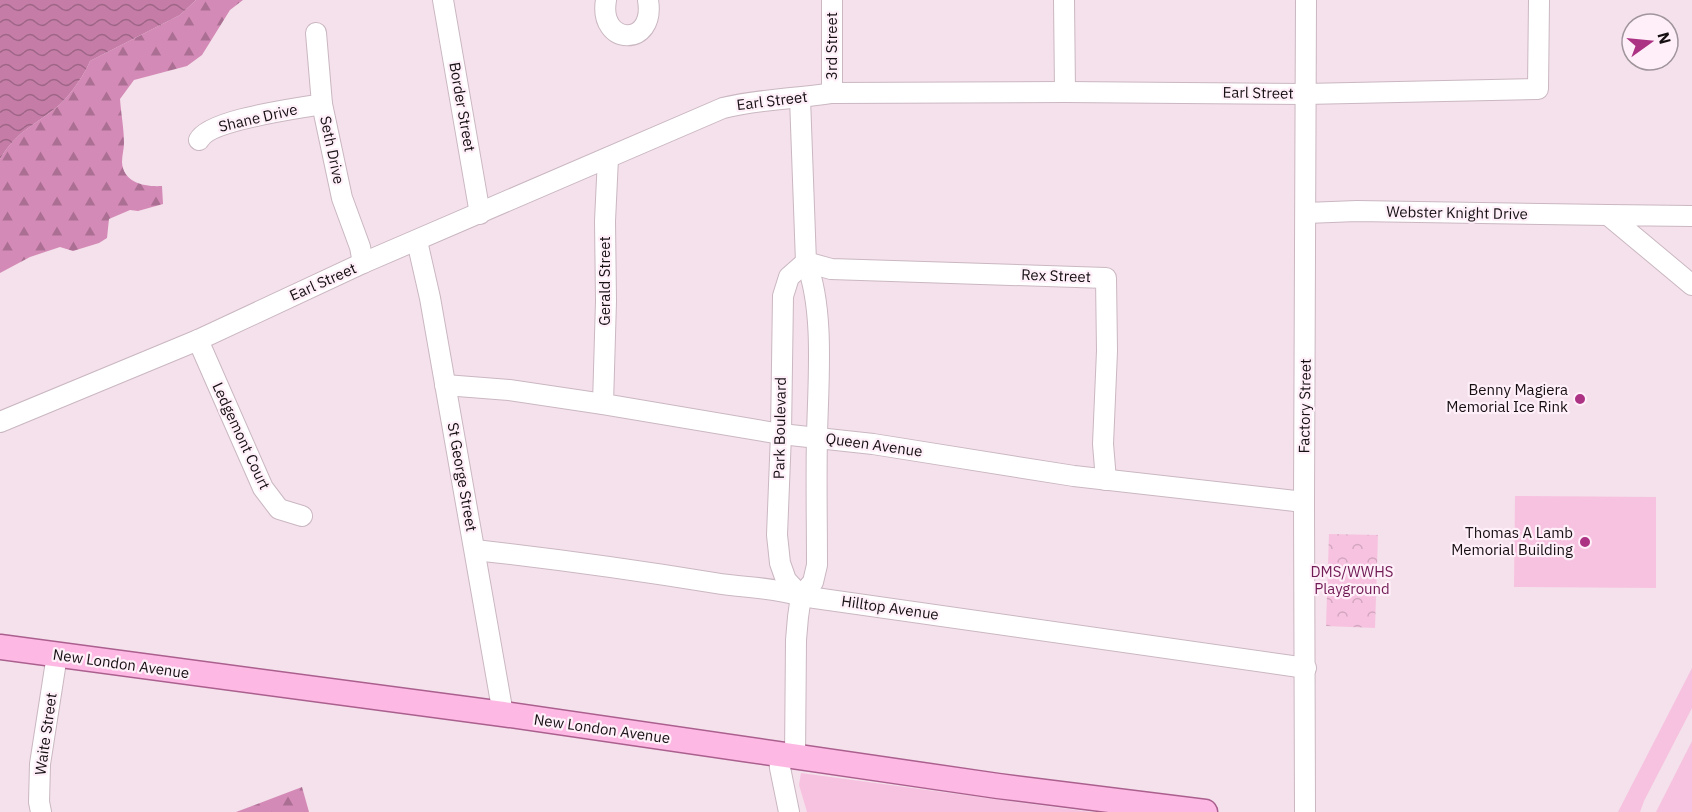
<svg xmlns="http://www.w3.org/2000/svg" width="1692" height="812" font-family="'IBM Plex Sans',sans-serif">
<style>
.grass{fill:#f7c2e0}
.forest{fill:url(#forest-firs)}
.park{fill:url(#park-crowns)}
.water{fill:url(#water-waves)}
.lines{fill:none;stroke-linecap:round;stroke-linejoin:round}
.minor-casing{stroke:#cab7c1;stroke-width:22}
.major-casing{stroke:#ab5f8e;stroke-width:27}
.minor{stroke:#fff;stroke-width:20}
.major{stroke:#fdb9e3;stroke-width:24}
.poi-dot{fill:#ac3284;stroke:#ffeff8;stroke-width:2}
.labels{text-anchor:middle;stroke-width:4.5;stroke-linejoin:round;paint-order:stroke}
.street-label{font-size:15px;fill:#150f12;stroke:#ffeff8}
.poi-label{font-size:15px;fill:#150f12;stroke:#ffeff8;text-anchor:end}
.park-label{font-size:15px;fill:#711b55;stroke:#ffeff8}
</style>
<defs>
<pattern id="forest-firs" width="22" height="20" patternUnits="userSpaceOnUse" patternTransform="scale(1.5)"><rect width="22" height="20" fill="#d48ab6"/><path d="M5 1l3.5 6h-7zM16 11l3.5 6h-7z" fill="#ab6f93"/></pattern>
<pattern id="park-crowns" width="20" height="18" patternUnits="userSpaceOnUse" patternTransform="scale(1.5)"><rect width="20" height="18" fill="#f7c2e0"/><path d="M2 6a3 3 0 1 1 6 0M12 15a3 3 0 1 1 6 0" fill="none" stroke="#d3a6bf"/></pattern>
<pattern id="water-waves" width="16" height="10" patternUnits="userSpaceOnUse" patternTransform="scale(1.5)"><rect width="16" height="10" fill="#c57da8"/><path d="M0 5q4-4 8 0t8 0" fill="none" stroke="#9f6587"/></pattern>
</defs>
<rect width="100%" height="100%" fill="#f4e1eb"/>
<g class="grass">
<path d="M 1515,496 L 1656,497 L 1656,588 L 1514,587 Z"/>
<path d="M 1692,668 L 1692,708 L 1644,801 L 1640,812 L 1618,812 Z"/>
<path d="M 1692,741 L 1692,812 L 1656,812 Z"/>
<path d="M 801,773 L 1091,812 L 807,812 L 799,785 Z"/>
</g>
<g class="forest">
<path d="M 196,0 L 243,0 L 230,10 L 202,55 L 187,66 L 134,80 L 120,99 C 121,114 124,128 124,143 C 124,149 122,155 122,162 C 123,183 145,187 162,186 L 163,204 L 138,211 L 130,210 L 109,219 L 107,238 L 99,243 L 73,251 L 60,247 L 30,257 L 0,273 L 0,159 C 18,129 35,126 58,106 C 69,97 85,74 90,61 L 180,15 Z"/>
<path d="M 302,787 L 309,812 L 236,812 Z"/>
</g>
<path class="park" d="M 1329,534 L 1378,535 L 1375,628 L 1326,626 Z"/>
<path class="water" d="M 0,0 L 196,0 L 180,15 L 90,61 C 85,74 69,97 58,106 C 35,126 18,129 0,159 Z"/>
<g class="lines">
<g class="minor-casing">
<g id="minor">
<path d="M 443,0 L 480,214"/>
<path d="M 606,0 C 598,46 656,48 648,0"/>
<path d="M 832,0 L 832,93"/>
<path d="M 1064,0 L 1065,92"/>
<path d="M 316,33 L 322,104 L 342,198 L 360,247 L 363,263"/>
<path d="M 199,140 C 210,119 297,109 322,104"/>
<path d="M 1306,213 L 1357,211 L 1608,215"/>
<path d="M 1692,216 L 1608,215 L 1692,285"/>
<path d="M 417,241 L 430,298 L 503,714"/>
<path d="M 806,262 L 831,269 L 1106,278 L 1107,351 L 1103,444 L 1106,480"/>
<path d="M 198,340 L 263,488 L 279,509 L 302,516"/>
<path d="M 445,385 L 509,390 L 603,404 L 781,434 L 873,444 L 1074,476 L 1304,502"/>
<path d="M 603,404 L 606,301 L 605,221 L 608,158"/>
<path d="M 0,422 L 198,340 L 363,263 L 723,108 C 759,99 795,99 832,93 L 1065,92 L 1305,94 L 1538,89 L 1539,0"/>
<path d="M 475,550 C 556,559 635,570 715,583 C 744,588 773,587 801,596 L 1306,668"/>
<path d="M 801,596 L 786,580 L 780,563 L 777,535 L 781,434 L 783,296 L 789,277 L 806,262"/>
<path d="M 779,756 L 780,768 L 789,812"/>
<path d="M 795,758 L 796,640 L 798,617 L 801,596 L 813,582 L 817,565 C 817,522 816,479 817,436 C 818,384 825,309 806,262 L 800,98"/>
<path d="M 41,812 L 39,802 L 40,764 L 57,655"/>
<path d="M 1305,812 L 1304,502 L 1306,0"/>
</g>
</g>
<g class="major-casing">
<path id="major" d="M 0,647 L 503,714 L 998,786 L 1205,812"/>
</g>
<use href="#minor" class="minor"/>
<use href="#major" class="major"/>
</g>
<g class="poi-dot">
<circle cx="1580" cy="399" r="6"/>
<circle cx="1585" cy="542" r="6"/>
</g>
<g class="labels">
<g class="street-label">
<text transform="translate(832 46) rotate(-90)" y="5">3rd Street</text>
<text transform="translate(1258 93) rotate(1)" y="5">Earl Street</text>
<text transform="translate(772 101) rotate(-7)" y="5">Earl Street</text>
<text transform="translate(462 107) rotate(80)" y="5">Border Street</text>
<text transform="translate(258 118) rotate(-13)" y="5">Shane Drive</text>
<text transform="translate(332 150) rotate(78)" y="5">Seth Drive</text>
<text transform="translate(1457 213) rotate(1)" y="5">Webster Knight Drive</text>
<text transform="translate(1056 276) rotate(2)" y="5">Rex Street</text>
<text transform="translate(605 281) rotate(-90)" y="5">Gerald Street</text>
<text transform="translate(323 282) rotate(-24)" y="5">Earl Street</text>
<text transform="translate(1305 406) rotate(-89)" y="5">Factory Street</text>
<text transform="translate(780 428) rotate(-89)" y="5">Park Boulevard</text>
<text transform="translate(241 436) rotate(65)" y="5">Ledgemont Court</text>
<text transform="translate(874 445) rotate(8)" y="5">Queen Avenue</text>
<text transform="translate(462 477) rotate(80)" y="5">St George Street</text>
<text transform="translate(890 608) rotate(8)" y="5">Hilltop Avenue</text>
<text transform="translate(121 664) rotate(8)" y="5">New London Avenue</text>
<text transform="translate(602 729) rotate(8)" y="5">New London Avenue</text>
<text transform="translate(46 734) rotate(-82)" y="5">Waite Street</text>
</g>
<g class="poi-label">
<text x="1568" y="395">Benny Magiera<tspan x="1568" dy="17">Memorial Ice Rink</tspan></text>
<text x="1573" y="538">Thomas A Lamb<tspan x="1573" dy="17">Memorial Building</tspan></text>
</g>
<g class="park-label">
<text x="1352" y="577">DMS/WWHS<tspan x="1352" dy="17">Playground</tspan></text>
</g>
</g>
<g transform="translate(1650 42) rotate(75)"><circle r="28" fill="#ffeff8" stroke="#a1959c" stroke-width="1.5"/>
<path d="M0-4.5L10 22L0 15L-10 22Z" fill="#ac3284"/>
<text y="-9" font-size="16" font-weight="bold" text-anchor="middle" fill="#150f12">N</text>
</g>
</svg>
